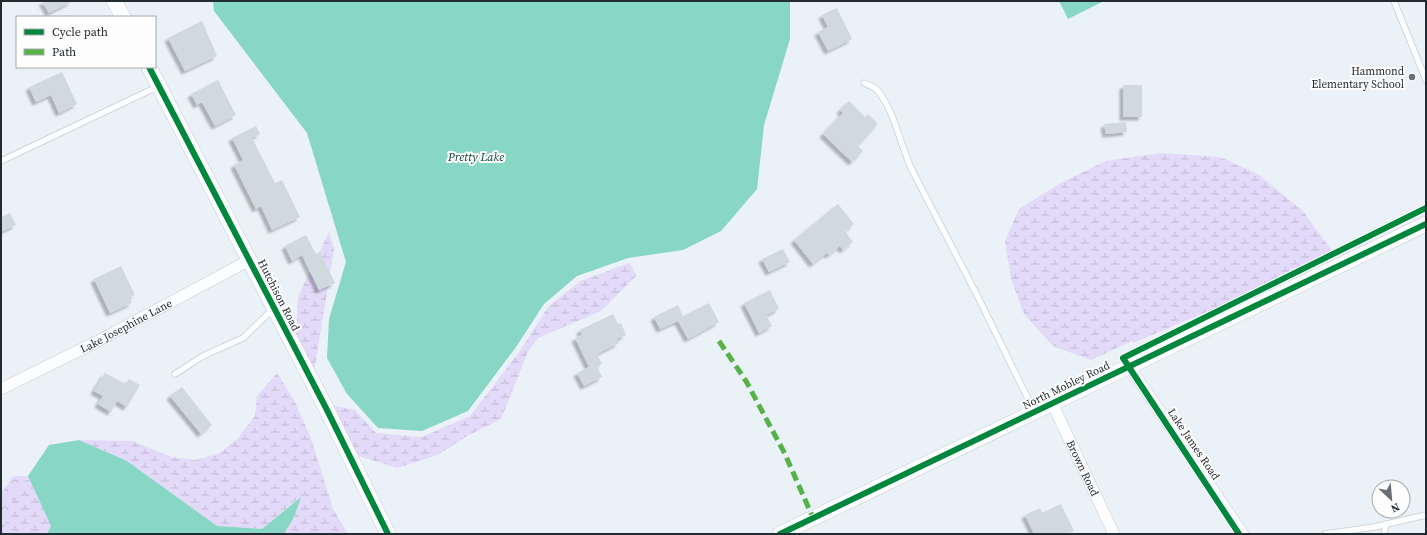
<svg xmlns="http://www.w3.org/2000/svg" width="1427" height="535" font-family="'Source Serif 4',serif">
<style>
.forest{fill:url(#forest-crowns)}
.wetland{fill:url(#wetland-marsh)}
.water{fill:#88d6c4}
.building{fill:#d0d9dd;filter:url(#shadow)}
.lines{fill:none;stroke-linecap:round;stroke-linejoin:round}
.lane-casing{stroke:#c7cfd5;stroke-width:7}
.street-casing{stroke:#c7cfd5;stroke-width:12}
.secondary-casing{stroke:#c7cfd5;stroke-width:16}
.lane{stroke:#fcfdfe;stroke-width:5.5}
.street{stroke:#fcfdfe;stroke-width:11}
.secondary{stroke:#fcfdfe;stroke-width:15}
.quiet{stroke:#55b246;stroke-width:5;stroke-dasharray:10 5;stroke-linecap:butt}
.cycleway-casing{stroke:#fdfdfd;stroke-width:8}
.cycleway{stroke:#00873e;stroke-width:6}
.poi-dot{fill:#687076;stroke:#fdfdfd;stroke-width:1.5}
.labels{text-anchor:middle;stroke-width:4;stroke-linejoin:round;paint-order:stroke}
.poi-label{font-size:11px;fill:#222b31;stroke:#fdfdfd;text-anchor:end}
.street-label{font-size:11px;fill:#222b31;stroke:#fdfdfd}
.water-label{font-size:12px;font-style:italic;fill:#0a3c31;stroke:#fdfdfd}
</style>
<defs>
<pattern id="forest-crowns" width="20" height="18" patternUnits="userSpaceOnUse"><rect width="20" height="18" fill="#e3d9f9"/><path d="M2 6a3 3 0 1 1 6 0M12 15a3 3 0 1 1 6 0" fill="none" stroke="#c2bad6"/></pattern>
<pattern id="wetland-marsh" width="20" height="14" patternUnits="userSpaceOnUse"><rect width="20" height="14" fill="#e3d9f9"/><path d="M1 5h8M5 5V1M11 12h8M15 12V8" fill="none" stroke="#c2bad6"/></pattern>
<filter id="shadow"><feDropShadow dx="-3.5" dy="3.5" stdDeviation="1" flood-color="#0004"/></filter>
</defs>
<rect width="100%" height="100%" fill="#eaf1f7"/>
<path class="forest" d="M 13,476 L 28,476 L 51,526 L 48,534 L 1,534 L 1,494 Z"/>
<g class="wetland">
<path d="M 1162,153 L 1220,157 L 1259,175 L 1303,211 L 1332,251 L 1286,278 L 1133,343 L 1132,341 L 1091,360 L 1053,346 L 1024,314 L 1011,279 L 1005,241 L 1019,209 L 1061,183 L 1106,161 Z"/>
<path d="M 329,232 L 334,249 L 314,372 L 296,337 L 298,297 Z"/>
<path d="M 630,263 L 636,276 L 601,311 L 538,338 L 528,352 L 501,419 L 467,436 L 438,455 L 397,468 L 356,455 L 331,405 L 355,410 L 376,433 L 422,437 L 470,416 L 520,351 L 548,307 L 580,281 Z"/>
<path d="M 277,373 L 294,400 L 311,438 L 333,509 L 348,534 L 284,534 L 294,517 L 300,497 L 262,529 L 217,526 L 127,461 L 79,440 L 133,441 L 171,457 L 195,460 L 220,453 L 238,438 L 255,416 L 257,396 Z"/>
<path d="M 28,476 L 51,526 L 47,534 L 4,534 L 8,509 Z"/>
</g>
<g class="water">
<path d="M 213,1 L 790,1 L 790,39 L 764,125 L 757,189 L 721,231 L 683,250 L 628,258 L 577,276 L 544,304 L 516,347 L 468,411 L 422,431 L 378,428 L 347,394 L 327,358 L 329,319 L 346,262 L 307,133 L 214,11 Z"/>
<path d="M 1059,1 L 1104,1 L 1068,19 Z"/>
<path d="M 79,440 L 127,461 L 217,526 L 262,529 L 301,497 L 294,517 L 284,534 L 47,534 L 51,526 L 28,476 L 49,445 Z"/>
</g>
<g class="building">
<path d="M 42,1 L 73,1 L 49,13 Z"/>
<path d="M 837,8 L 852,39 L 828,51 L 818,32 L 828,27 L 822,15 Z"/>
<path d="M 202,21 L 217,56 L 185,71 L 168,38 Z"/>
<path d="M 62,72 L 77,104 L 59,113 L 51,95 L 36,102 L 29,87 Z"/>
<path d="M 218,80 L 236,115 L 215,126 L 202,102 L 197,105 L 191,94 Z"/>
<rect x="1123" y="85" width="19" height="32"/>
<path d="M 849,101 L 865,117 L 868,114 L 878,124 L 858,146 L 863,151 L 852,162 L 823,134 L 843,113 L 840,110 Z"/>
<path d="M 1126,122 L 1127,132 L 1106,134 L 1104,124 Z"/>
<path d="M 256,126 L 260,134 L 252,138 L 275,183 L 282,180 L 300,217 L 272,230 L 261,206 L 256,209 L 234,165 L 243,160 L 232,138 Z"/>
<path d="M 838,204 L 854,224 L 845,231 L 853,242 L 843,250 L 840,246 L 829,255 L 827,253 L 813,264 L 794,240 Z"/>
<path d="M 10,213 L 16,225 L 1,232 L 1,217 Z"/>
<path d="M 306,235 L 316,254 L 320,252 L 335,283 L 319,290 L 302,255 L 292,261 L 285,246 Z"/>
<path d="M 783,249 L 790,262 L 769,272 L 762,259 Z"/>
<path d="M 121,266 L 135,295 L 129,297 L 132,303 L 110,313 L 94,279 Z"/>
<path d="M 770,290 L 779,309 L 766,315 L 772,326 L 759,333 L 744,303 Z"/>
<path d="M 709,303 L 719,322 L 688,339 L 678,321 L 660,329 L 654,317 L 678,305 L 683,316 Z"/>
<path d="M 613,314 L 618,324 L 621,323 L 626,335 L 617,339 L 619,343 L 597,354 L 602,364 L 597,367 L 602,377 L 584,386 L 577,373 L 589,367 L 575,338 L 582,335 L 580,330 Z"/>
<path d="M 105,373 L 125,384 L 129,379 L 140,385 L 127,407 L 117,401 L 111,412 L 98,404 L 103,396 L 94,391 Z"/>
<path d="M 182,387 L 212,425 L 201,434 L 170,396 Z"/>
<path d="M 1061,504 L 1074,531 L 1067,534 L 1034,534 L 1025,515 L 1040,508 L 1042,513 Z"/>
</g>
<g class="lines">
<g class="lane-casing">
<g id="lane">
<path d="M 1394,1 L 1426,80"/>
<path d="M 864,83 C 869,85 875,87 878,91 C 896,114 900,146 913,172 L 978,297 L 1034,411"/>
<path d="M 1,161 L 159,86"/>
<path d="M 175,374 L 203,356 L 243,338 L 273,309"/>
<path d="M 1325,534 L 1374,527 L 1426,515"/>
<path d="M 1384,534 L 1386,524"/>
</g>
</g>
<g class="street-casing">
<g id="street">
<path d="M 1129,366 L 1243,534"/>
<path id="s1" d="M 1,389 L 96,342 L 246,262 L 251,261"/>
<path id="s2" d="M 1052,403 L 1114,534"/>
</g>
</g>
<g class="secondary-casing">
<g id="secondary">
<path d="M 114,1 L 123,17"/>
<path d="M 149,67 L 327,410 L 388,534"/>
<path d="M 780,534 L 1426,224"/>
</g>
</g>
<use href="#lane" class="lane"/>
<use href="#street" class="street"/>
<use href="#secondary" class="secondary"/>
<path class="quiet" d="M 719,341 L 746,381 L 785,454 L 813,518"/>
<g class="cycleway-casing">
<g id="cycleway">
<path d="M 149,67 L 327,410 L 388,534"/>
<path d="M 780,534 L 1426,224"/>
<path d="M 1239,534 L 1123,358 L 1426,208"/>
</g>
</g>
<use href="#cycleway" class="cycleway"/>
</g>
<circle class="poi-dot" cx="1412" cy="77" r="4"/>
<g class="labels">
<g class="poi-label">
<text x="1404" y="75">Hammond<tspan x="1404" dy="13">Elementary School</tspan></text>
</g>
<g class="street-label">
<text transform="translate(279 295) rotate(63)" y="4">Hutchison Road</text>
<text dy="4" stroke="none"><textPath href="#s1" startOffset="140">Lake Josephine Lane</textPath></text>
<text transform="translate(1066 385) rotate(-26)" y="4">North Mobley Road</text>
<text transform="translate(1194 444) rotate(56)" y="4">Lake James Road</text>
<text dy="4" stroke="none"><textPath href="#s2" startOffset="72">Brown Road</textPath></text>
</g>
<g class="water-label">
<text x="476" y="161">Pretty Lake</text>
</g>
</g>
<rect width="1427" height="535" fill="none" stroke="#222b31" stroke-width="4"/>
<rect x="16" y="16" width="140" height="52" fill="#fdfdfd" stroke="#a5a9ab"/>
<rect x="24" y="29" width="20" height="6" fill="#00873e" stroke="#a5a9ab"/>
<text x="52" y="36" font-size="12" fill="#222b31">Cycle path</text>
<rect x="24" y="49" width="20" height="6" fill="#55b246" stroke="#a5a9ab"/>
<text x="52" y="56" font-size="12" fill="#222b31">Path</text>
<g transform="translate(1391 499) rotate(154)"><circle r="19" fill="#fdfdfd" stroke="#a5a9ab"/>
<path d="M0-3L7 15L0 10L-7 15Z" fill="#687076"/>
<text y="-6" font-size="11" font-weight="bold" text-anchor="middle" fill="#222b31">N</text>
</g>
</svg>
